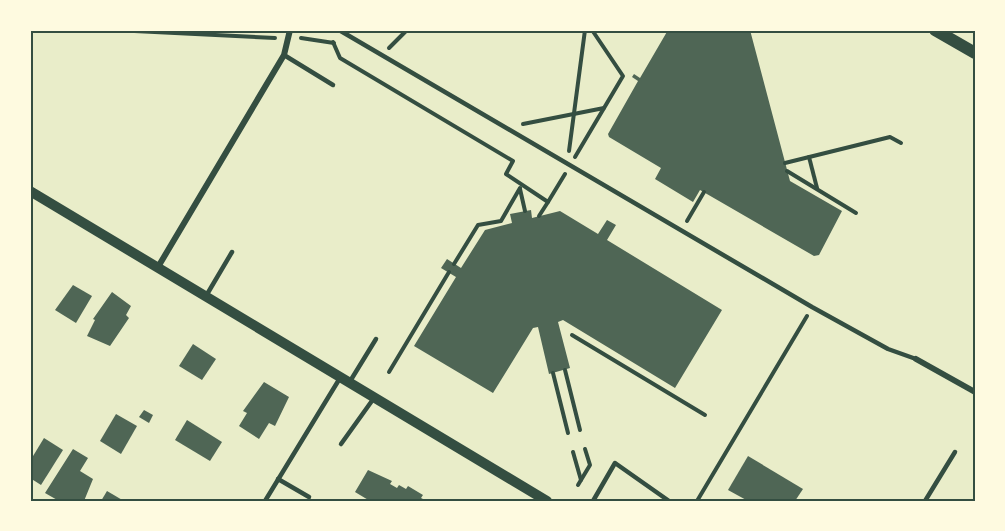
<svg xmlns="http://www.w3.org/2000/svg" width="1005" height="531" font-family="Karla,sans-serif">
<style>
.building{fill:#4f6655}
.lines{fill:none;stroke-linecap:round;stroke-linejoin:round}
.path{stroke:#344e41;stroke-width:4}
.service{stroke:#344e41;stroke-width:4.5}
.minor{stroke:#344e41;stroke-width:6}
.tertiary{stroke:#344e41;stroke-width:10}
.secondary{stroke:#344e41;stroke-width:12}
.neatline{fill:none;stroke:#344e41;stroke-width:2}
</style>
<rect width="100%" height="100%" fill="#e9edc9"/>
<g class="building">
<path d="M 668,30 L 750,30 L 790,181 L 842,211 L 819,255 L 814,256 L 700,190 L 693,202 L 655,179 L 661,168 L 609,137 L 608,134 L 638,81 L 632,77 L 634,74 L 640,78 Z"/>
<path d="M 531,210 L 532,218 L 560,211 L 598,234 L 607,220 L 616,225 L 607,240 L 722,310 L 675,388 L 563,320 L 558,322 L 570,368 L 549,374 L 538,327 L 533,328 L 493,393 L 414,346 L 456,277 L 441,268 L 447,259 L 461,268 L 485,230 L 512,223 L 510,214 Z"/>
<path d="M 73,285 L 92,296 L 76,323 L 55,310 Z"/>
<path d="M 112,292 L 131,306 L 126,315 L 129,318 L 110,346 L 87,336 L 95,320 L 93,319 Z"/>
<path d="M 193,344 L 216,359 L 202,380 L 179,366 Z"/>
<path d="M 264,382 L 289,397 L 275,426 L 269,423 L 259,439 L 239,426 L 247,413 L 243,411 Z"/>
<path d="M 144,410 L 153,415 L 149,423 L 139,417 Z"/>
<path d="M 116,414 L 137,426 L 121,454 L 100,441 Z"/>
<path d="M 187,420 L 222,442 L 210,461 L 175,440 Z"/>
<path d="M 44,438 L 63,450 L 41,485 L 30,478 L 30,461 Z"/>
<path d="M 73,449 L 88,458 L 80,471 L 93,479 L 84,501 L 59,501 L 45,493 Z"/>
<path d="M 748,456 L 803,489 L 795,501 L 748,501 L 728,490 Z"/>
<path d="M 368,470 L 392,481 L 390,484 L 397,488 L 399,485 L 406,489 L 408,486 L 423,495 L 421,498 L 427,501 L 370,501 L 355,492 Z"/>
<path d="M 107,491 L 124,501 L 101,501 Z"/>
</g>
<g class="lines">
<g class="path">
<path d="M 114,30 L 275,38"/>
<path d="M 301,38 L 334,43"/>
<path d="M 333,42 L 340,58 L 513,161 L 506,174 L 548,202 L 565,174"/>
<path d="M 389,48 L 407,30"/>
<path d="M 523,124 L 604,108"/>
<path d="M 569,151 L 585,30"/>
<path d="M 575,157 L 623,76 L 592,30"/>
<path d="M 809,157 L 817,188"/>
<path d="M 785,163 L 890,137 L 901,143"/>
<path d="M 787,171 L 856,213"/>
<path d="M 520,189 L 525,211"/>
<path d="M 539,216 L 548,202"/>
<path d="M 687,221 L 704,192"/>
<path d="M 454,264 L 478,225 L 501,221 L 520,188"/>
<path d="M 572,335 L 705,415"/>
<path d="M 565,370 L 580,430"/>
<path d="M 389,372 L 449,272"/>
<path d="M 553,373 L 568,433"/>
<path d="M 573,452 L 581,480"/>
<path d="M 578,485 L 590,465 L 585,449"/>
<path d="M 697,501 L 807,316"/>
</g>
<g class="service">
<path d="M 339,30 L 812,307 L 888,349 L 916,359"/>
<path d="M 284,55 L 333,85"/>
<path d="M 206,296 L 232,252"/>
<path d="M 349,383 L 376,339"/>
<path d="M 341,444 L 374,398"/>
<path d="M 278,479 L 309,497"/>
<path d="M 265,501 L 340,378"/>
<path d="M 593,501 L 615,463 L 669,501"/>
<path d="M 925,501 L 955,452"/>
</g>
<g class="minor">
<path d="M 158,267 L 284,55 L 290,30"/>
<path d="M 916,359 L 975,392"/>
</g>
<path class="tertiary" d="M 30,191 L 547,501"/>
<path class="secondary" d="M 935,30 L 975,53"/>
</g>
<rect width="1005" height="531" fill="none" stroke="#fefae0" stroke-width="63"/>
<rect x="32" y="32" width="942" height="468" class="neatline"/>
</svg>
